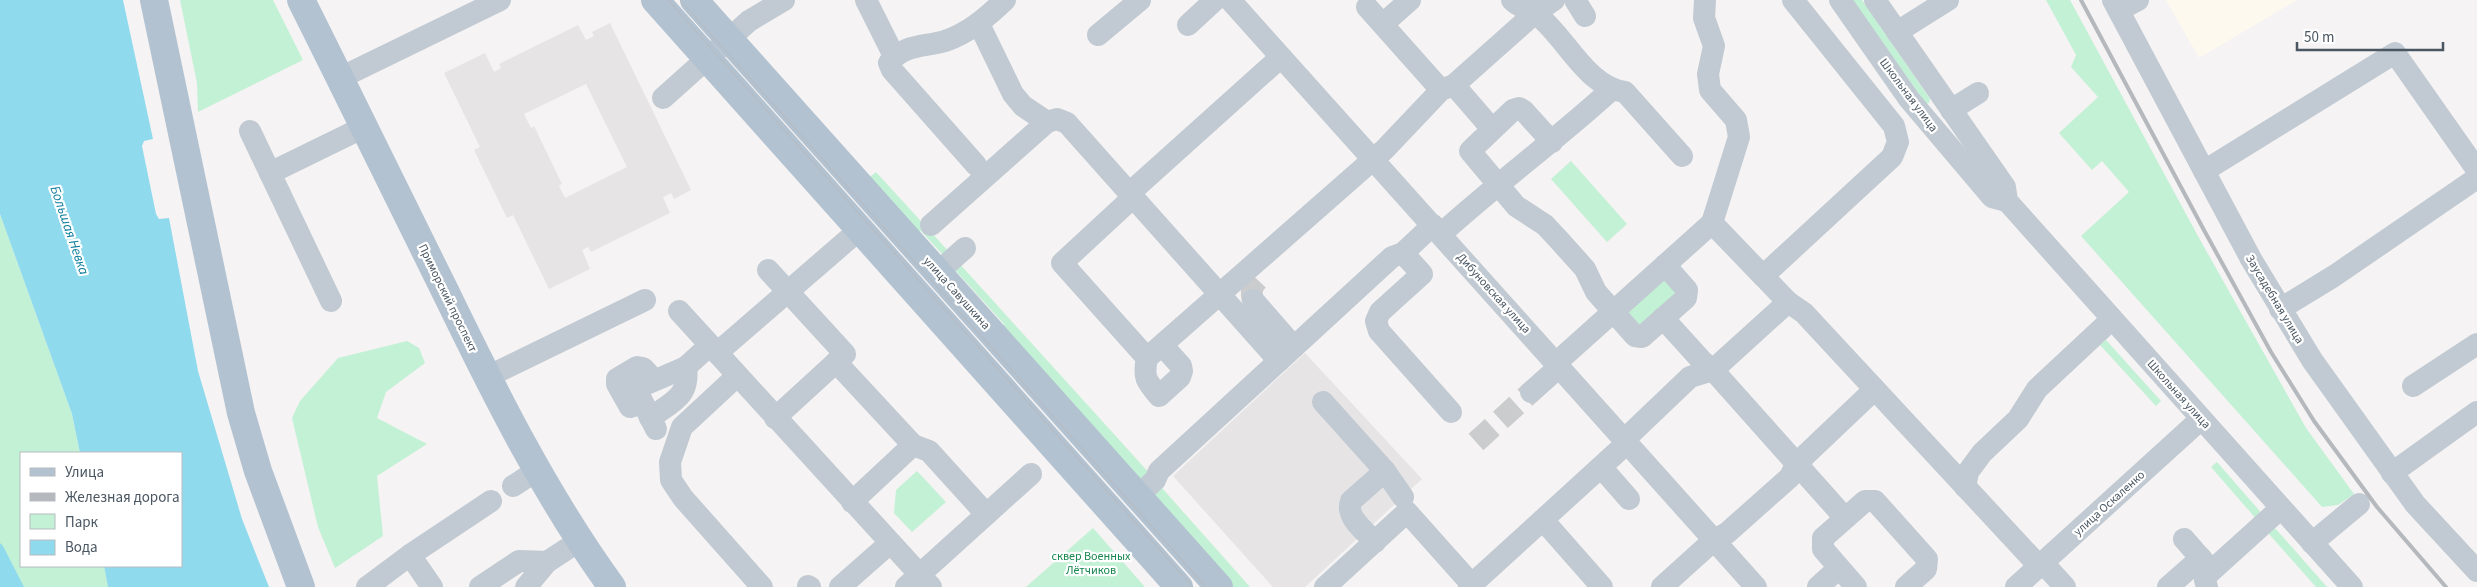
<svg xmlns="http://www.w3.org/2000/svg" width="2477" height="587" font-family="'Source Sans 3',sans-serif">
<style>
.commercial{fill:#fdf9ef}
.education{fill:#e6e4e5;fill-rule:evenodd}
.green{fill:#c3f1d5}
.water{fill:#90daee}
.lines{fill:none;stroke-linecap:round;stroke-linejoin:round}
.minor-tunnel{stroke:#caccce;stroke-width:22;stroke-dasharray:22 11;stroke-linecap:butt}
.minor{stroke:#c1cad2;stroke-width:22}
.major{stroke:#b3c2d1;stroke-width:28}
.tram{stroke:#b5b8bd;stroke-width:1}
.rail{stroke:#b5b8bd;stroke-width:4}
.labels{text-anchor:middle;stroke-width:4.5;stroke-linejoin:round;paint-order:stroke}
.street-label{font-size:12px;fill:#4a5661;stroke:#fff}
.park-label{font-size:12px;fill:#17864f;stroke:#fff}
.water-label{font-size:14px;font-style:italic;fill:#0c7c9b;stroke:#fff}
</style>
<rect width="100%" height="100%" fill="#f5f3f3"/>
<path class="commercial" d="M 2166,0 L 2297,0 L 2199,58 Z"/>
<g class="education">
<path d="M 610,23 L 691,190 L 674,199 L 671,193 L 663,197 L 670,213 L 591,252 L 588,247 L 582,250 L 590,269 L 549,289 L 513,215 L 507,218 L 474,150 L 480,147 L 444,73 L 485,53 L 494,72 L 501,68 L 499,64 L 578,25 L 586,40 L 594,36 L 592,32 ZM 586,84 L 627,167 L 565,198 L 559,186 L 562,184 L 534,126 L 531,128 L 524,114 Z"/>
<path d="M 1305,353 L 1422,479 L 1305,587 L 1273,587 L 1173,476 Z"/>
</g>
<g class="green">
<path d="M 180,0 L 273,0 L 303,60 L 198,112 L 197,83 Z"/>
<path d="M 1852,0 L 1862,0 L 1930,99 L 1929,103 L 1926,104 Z"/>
<path d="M 2046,0 L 2070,0 L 2199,238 L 2306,428 L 2354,494 L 2338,505 L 2322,507 L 2081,236 L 2129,192 L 2102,161 L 2092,170 L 2059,133 L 2098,97 L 2071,67 L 2076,55 Z"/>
<path d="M 1571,161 L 1627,224 L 1607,242 L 1551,179 Z"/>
<path d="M 876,172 L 950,253 L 943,255 L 921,231 L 914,234 L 866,180 Z"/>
<path d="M 0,214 L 72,414 L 80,453 L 21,453 L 21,566 L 104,566 L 108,587 L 0,587 Z"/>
<path d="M 958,262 L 1151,475 L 1139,485 L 1002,331 L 1004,324 L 955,270 Z"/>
<path d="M 1665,279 L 1681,292 L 1640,328 L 1629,315 L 1629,310 Z"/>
<path d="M 2106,340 L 2161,401 L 2156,406 L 2100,345 Z"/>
<path d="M 407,341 L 419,348 L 425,363 L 386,392 L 377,418 L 427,444 L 377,476 L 383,536 L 335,568 L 318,527 L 292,418 L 300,401 L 338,358 Z"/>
<path d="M 2217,462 L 2264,516 L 2258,521 L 2211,467 Z"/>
<path d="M 917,471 L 946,502 L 912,532 L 894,513 L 896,490 Z"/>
<path d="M 1162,488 L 1250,587 L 1230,587 L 1151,498 Z"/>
<path d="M 2274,527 L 2327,587 L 2316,587 L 2268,533 Z"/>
<path d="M 1093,528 L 1145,587 L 1026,587 Z"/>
</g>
<g class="water">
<path d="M 0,0 L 123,0 L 153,139 L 144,141 L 142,146 L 156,214 L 159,219 L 169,218 L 198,371 L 242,519 L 269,587 L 108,587 L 104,566 L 181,566 L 181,453 L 80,453 L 72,414 L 0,214 Z"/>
<path d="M 0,543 L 3,546 L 24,587 L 0,587 Z"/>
</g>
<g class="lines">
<g class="minor-tunnel">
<path d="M 1253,300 C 1249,287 1255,282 1265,273"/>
<path d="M 1476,442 L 1531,392"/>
</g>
<g class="minor">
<path d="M 866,0 L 894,56"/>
<path d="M 1230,0 L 1756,587"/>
<path d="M 1512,0 C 1519,8 1527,7 1535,13 C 1565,35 1586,87 1625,92 L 1682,156"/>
<path d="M 1575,0 L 1585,16"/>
<path d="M 1705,0 L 1704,18 L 1714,46 L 1708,74 L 1710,90 L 1736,120 L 1739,137 L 1712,223 L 1763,276 L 1892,157 L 1898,142 L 1894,126 L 1793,0"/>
<path d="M 1840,0 L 1909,99 L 1992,197 L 2007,201"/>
<path d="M 1875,0 L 2005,187 L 2007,201 L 2352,587"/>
<path d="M 2113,0 L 2251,259 L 2312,360 L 2415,504 L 2477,571"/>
<path d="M 1367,7 L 1441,90"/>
<path d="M 2119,10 L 2138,0"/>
<path d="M 979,24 L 1013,94 L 1023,106 L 1047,122"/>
<path d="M 1383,24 L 1410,0"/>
<path d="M 1188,25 L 1215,0"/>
<path d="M 1897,32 L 1948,0"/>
<path d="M 1098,35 L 1140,0"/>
<path d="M 340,78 L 500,0"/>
<path d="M 1454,85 L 1492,129"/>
<path d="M 663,98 L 749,21 L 784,0"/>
<path d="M 1951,110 L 1978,93"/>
<path d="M 250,131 L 331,301"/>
<path d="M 1552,142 L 1524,111 L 1519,108 L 1513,110 L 1470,151 L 1516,206 L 1545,225 L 1559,240 L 1585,269 L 1596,292 L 1635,336 L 1642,337 L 1686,298 L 1687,290 L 1665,265"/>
<path d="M 976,165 L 892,70 L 889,63 C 903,44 925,47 945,41 C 969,33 987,17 1005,0"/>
<path d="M 2204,171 L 2395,53 L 2477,170"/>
<path d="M 270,173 L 364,127"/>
<path d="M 931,225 L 1047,122 L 1057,119 L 1067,123 L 1279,361"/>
<path d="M 1441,234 C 1496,184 1556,140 1611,90"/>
<path d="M 1403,253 L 1422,274 L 1380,312 L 1376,321 L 1379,331 L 1451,412"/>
<path d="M 768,270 L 845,354 L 775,418"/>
<path d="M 938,272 L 965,248"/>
<path d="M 1763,276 L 1788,302 L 1804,313 L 2039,566"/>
<path d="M 1253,300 L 1294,347"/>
<path d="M 2280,309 L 2334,276 L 2477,178"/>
<path d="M 679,311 L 931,587"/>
<path d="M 1663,318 L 1702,361 L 1713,370 L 1845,518"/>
<path d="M 1162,345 L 1181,366 L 1182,371 L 1180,377 L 1159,396 C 1146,381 1143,377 1147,358 L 1385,149 L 1441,90 L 1454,85 L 1535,13 L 1554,0"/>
<path d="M 717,353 L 859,230"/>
<path d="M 1147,358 L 1062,263 L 1128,202 L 1134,189 L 1281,57"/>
<path d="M 836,362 L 913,445 L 929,451 L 986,514"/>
<path d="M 1556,363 L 1712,223"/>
<path d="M 737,376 L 682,427 L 670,462 L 671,480 L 683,498 L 762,587"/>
<path d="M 487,377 L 645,300"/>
<path d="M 2413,386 L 2477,344"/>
<path d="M 1531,392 L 1559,367"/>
<path d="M 1323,402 L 1385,471 L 1403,497"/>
<path d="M 643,403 L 630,407 L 617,384 L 617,379 L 637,367 L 643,368 L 654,380"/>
<path d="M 650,418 C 672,402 690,397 686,367"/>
<path d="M 656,429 L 639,395 L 639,390 L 642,386 L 686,367 L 710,345"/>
<path d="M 1624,440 L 1690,377 L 1713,370 L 1788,302"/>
<path d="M 1601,467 L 1629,499"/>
<path d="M 2392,473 L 2477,412"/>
<path d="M 513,486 L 536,471"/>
<path d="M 1965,487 L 1968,472 L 1982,453 L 2018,419 L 2037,389 L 2112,319"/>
<path d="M 1138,496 L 1155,480 L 1159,471 L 1392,257 L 1403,253 L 1433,225"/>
<path d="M 852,502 L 913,445"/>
<path d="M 1543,520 L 1602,587"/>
<path d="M 2184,539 L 2211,570"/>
<path d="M 1375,542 C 1365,531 1345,517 1351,501 L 1385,471"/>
<path d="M 2312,543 L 2359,504"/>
<path d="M 2043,563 L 2065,587"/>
<path d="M 808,586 L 810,587"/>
<path d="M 367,587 L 410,555"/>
<path d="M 432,587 L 410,555 L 491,501"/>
<path d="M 480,587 L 519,561 L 547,562"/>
<path d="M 526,587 L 547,562 L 579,541"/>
<path d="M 840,587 L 890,543"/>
<path d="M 906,587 L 1031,474"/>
<path d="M 1325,587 L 1407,512 L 1474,587"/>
<path d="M 1469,587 L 1627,443"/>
<path d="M 1662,587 L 1714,540 L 1727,533 L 1790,477 L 1796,464 L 1874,390"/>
<path d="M 1818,587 L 1839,568"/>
<path d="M 1856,587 L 1823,549 L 1823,538 L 1865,501 L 1875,501 L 1927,559 L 1926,569 L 1906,587"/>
<path d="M 2016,587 L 2201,419"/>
<path d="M 2168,587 L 2201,558"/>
<path d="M 2207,587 L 2205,580 L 2208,574 L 2281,508"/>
</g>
<g class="major">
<path d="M 154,0 L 241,413 L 258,471 L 301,587"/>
<path d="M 301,0 C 350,98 398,196 447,295 C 496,396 546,496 612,587"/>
<path d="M 655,0 L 1179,587"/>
<path d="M 694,0 L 1219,587"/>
</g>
<g class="tram">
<path d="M 668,0 L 1193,587"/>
<path d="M 680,0 L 1206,587"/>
</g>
<path class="rail" d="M 2081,0 L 2205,232 L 2271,352 L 2314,421 L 2377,507 L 2446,587"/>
</g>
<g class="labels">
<g class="street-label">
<text transform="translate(1909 95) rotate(53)" y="4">Школьная улица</text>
<text transform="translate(957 293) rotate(48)" y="4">улица Савушкина</text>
<text transform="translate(1494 293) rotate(48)" y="4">Дибуновская улица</text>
<text transform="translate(448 298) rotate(64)" y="4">Приморский проспект</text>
<text transform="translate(2275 299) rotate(59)" y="4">Заусадебная улица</text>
<text transform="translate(2179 394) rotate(48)" y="4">Школьная улица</text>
<text transform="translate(2109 503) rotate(-42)" y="4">улица Оскаленко</text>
</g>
<g class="park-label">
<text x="1091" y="560">сквер Военных<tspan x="1091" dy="14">Лётчиков</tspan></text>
</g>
<g class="water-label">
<text transform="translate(70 230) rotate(71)" y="5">Большая Невка</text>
</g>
</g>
<rect x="20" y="452" width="162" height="115" fill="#ffffff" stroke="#b7bbc0"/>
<rect x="30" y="468" width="25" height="8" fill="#b3c2d1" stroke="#b7bbc0"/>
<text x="65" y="477" font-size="15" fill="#4a5661">Улица</text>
<rect x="30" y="493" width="25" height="8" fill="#b5b8bd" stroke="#b7bbc0"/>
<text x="65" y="502" font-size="15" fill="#4a5661">Железная дорога</text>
<rect x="30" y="514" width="25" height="15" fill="#c3f1d5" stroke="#b7bbc0"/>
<text x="65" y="527" font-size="15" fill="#4a5661">Парк</text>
<rect x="30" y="540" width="25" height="15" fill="#90daee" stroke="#b7bbc0"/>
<text x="65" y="552" font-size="15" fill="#4a5661">Вода</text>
<path d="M2297 42v8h146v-8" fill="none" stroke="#4a5661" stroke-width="2.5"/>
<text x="2304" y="42" font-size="15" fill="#4a5661" stroke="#ffffff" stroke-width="4" paint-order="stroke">50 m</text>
</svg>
